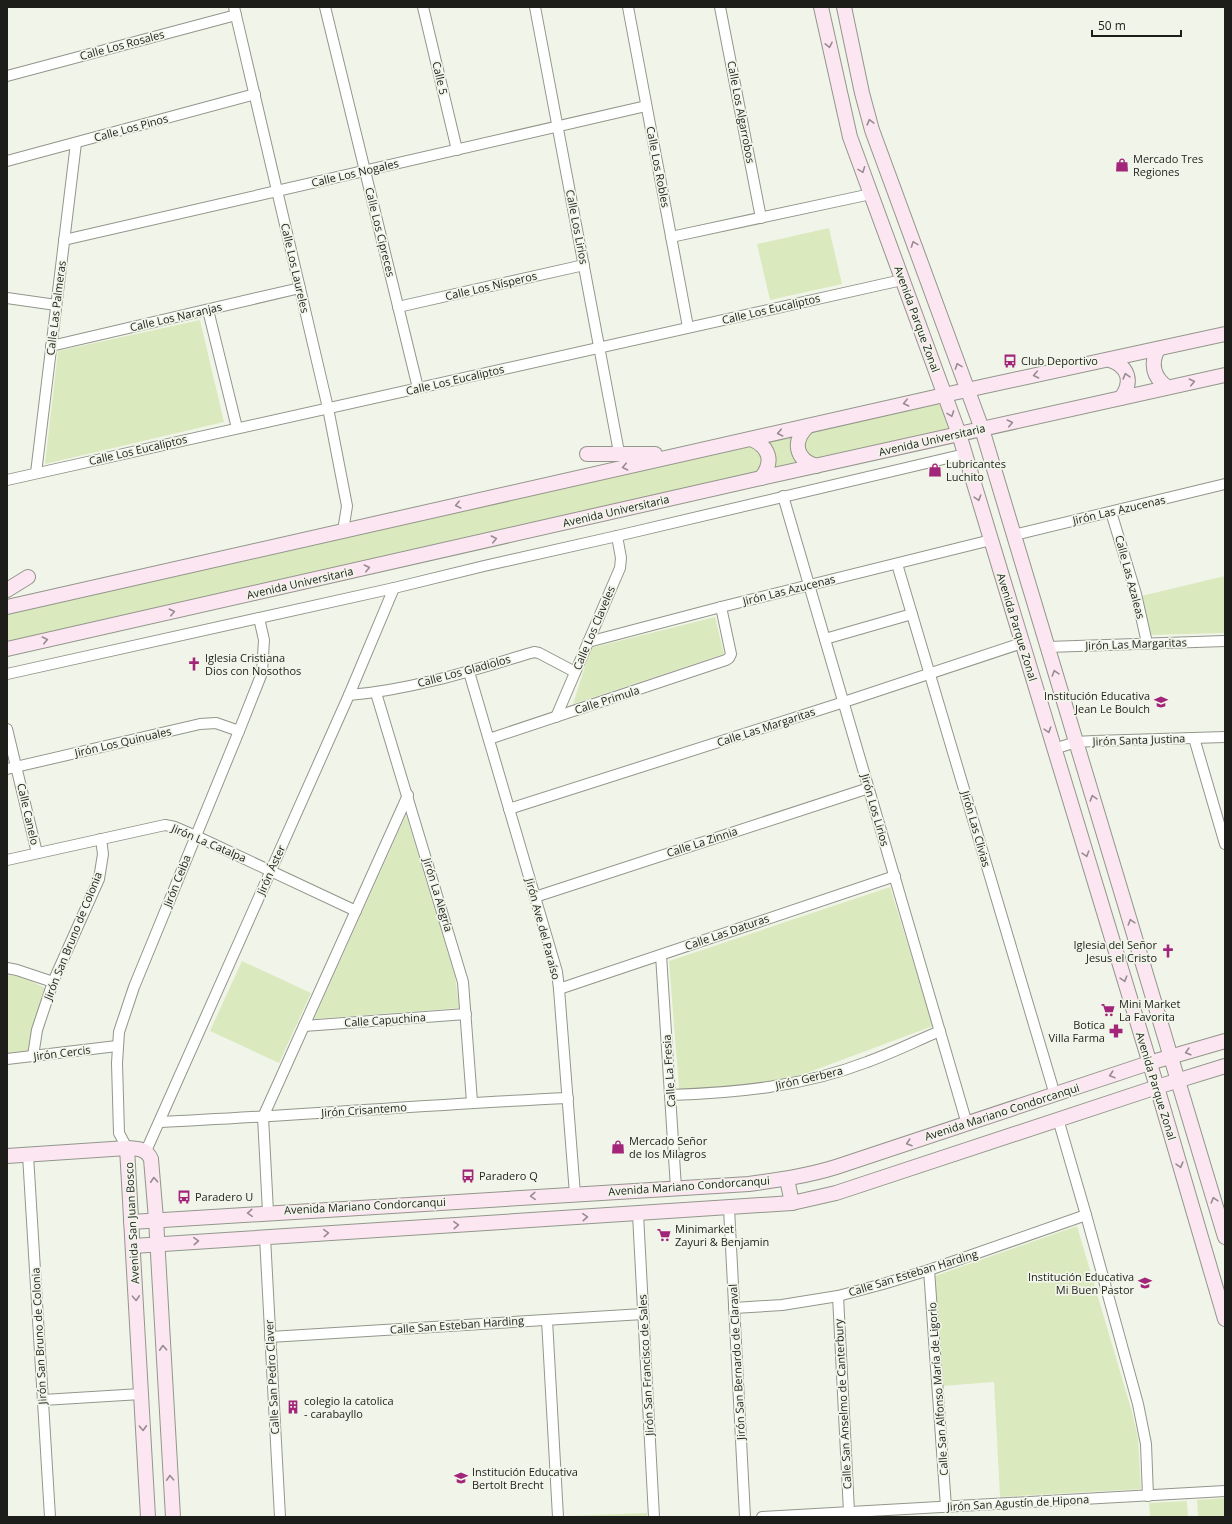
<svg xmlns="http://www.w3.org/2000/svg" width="1232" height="1524" font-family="'Open Sans',sans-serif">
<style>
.green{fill:#dbe9be}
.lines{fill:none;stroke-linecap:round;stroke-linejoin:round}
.street-casing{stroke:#92968b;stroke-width:12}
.secondary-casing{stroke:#92968b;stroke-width:16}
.street{stroke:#fff;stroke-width:10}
.secondary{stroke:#fce6f2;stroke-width:14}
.oneway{stroke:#988c91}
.labels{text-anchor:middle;stroke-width:3.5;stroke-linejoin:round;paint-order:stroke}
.street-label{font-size:11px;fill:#1d1e1a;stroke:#f1f5e9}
.poi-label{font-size:11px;fill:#1d1e1a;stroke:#f1f5e9;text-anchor:start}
</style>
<rect width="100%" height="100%" fill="#f1f5e9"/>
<g class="green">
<path d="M 829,228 L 842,284 L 770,300 L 757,244 Z"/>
<path d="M 200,320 L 224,422 L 45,464 L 58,351 Z"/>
<path d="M 940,401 L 949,430 L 7,643 L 7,612 Z"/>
<path d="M 1225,576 L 1225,633 L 1149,635 L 1141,596 Z"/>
<path d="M 715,617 L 724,654 L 573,704 L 591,648 Z"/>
<path d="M 406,815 L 455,976 L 459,1008 L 314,1019 Z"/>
<path d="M 890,887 L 933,1026 L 796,1077 C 758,1087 718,1089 679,1089 L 669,961 Z"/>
<path d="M 242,961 L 311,993 L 279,1063 L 210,1031 Z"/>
<path d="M 7,975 C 21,976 33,982 45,988 L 33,1030 L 30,1051 L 7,1054 Z"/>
<path d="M 1077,1226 L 1132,1412 L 1138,1438 L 1141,1489 L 1000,1497 L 994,1382 L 942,1386 L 935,1276 Z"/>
<path d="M 1225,1498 L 1225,1517 L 1198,1517 L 1197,1500 Z"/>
<path d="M 1187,1501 L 1188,1517 L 1150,1517 L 1149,1503 Z"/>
<path d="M 647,1513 L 647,1517 L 567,1516 Z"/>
</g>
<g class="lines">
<g class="street-casing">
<g id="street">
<path d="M 234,7 L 328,408 L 347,506 L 343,531"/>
<path d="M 325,7 L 418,388"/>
<path d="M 423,7 L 457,150"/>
<path d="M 535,7 L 618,447"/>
<path d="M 628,7 L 688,327"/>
<path d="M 720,7 L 761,218"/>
<path d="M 7,76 L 236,15"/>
<path d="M 7,161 L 255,94"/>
<path d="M 671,237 L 871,194"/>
<path d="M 64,240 L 646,106"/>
<path d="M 7,298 L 56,305"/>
<path d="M 398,307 L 584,265"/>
<path d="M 208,310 L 237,428"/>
<path d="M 51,346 L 300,288"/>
<path d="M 36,473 L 76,143"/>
<path d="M 7,480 L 902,280"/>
<path d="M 783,496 L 967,1124"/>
<path d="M 1111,512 L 1136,594 L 1147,643"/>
<path d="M 1014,535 L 1225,484"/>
<path d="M 897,564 L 1055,1095"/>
<path d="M 825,639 L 912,614"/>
<path d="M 588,642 L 721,607 L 991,540"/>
<path d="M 1047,647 L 1225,641"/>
<path d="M 469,672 L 557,972 L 559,989 L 575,1194"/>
<path d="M 7,674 L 394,588 L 484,566 L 617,536 L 965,454"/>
<path d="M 376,693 L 463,982 L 472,1102"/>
<path d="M 349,695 C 411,690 474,670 534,652 L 539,653 L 575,672"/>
<path d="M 556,717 L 620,568 L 621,558 L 617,536"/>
<path d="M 7,729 L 37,853"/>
<path d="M 1194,738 L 1225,844"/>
<path d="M 489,739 L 726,660 L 729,658 L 731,654 L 721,607"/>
<path d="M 1054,749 L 1076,742 L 1094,741 L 1225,737"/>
<path d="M 7,769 L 200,724 L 216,723 L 239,731"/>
<path d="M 509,809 L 844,702 L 1022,643"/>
<path d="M 7,860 L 165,825 L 175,827 L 196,836 L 356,911"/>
<path d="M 535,897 L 869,788"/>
<path d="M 661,955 L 676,1188"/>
<path d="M 7,968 L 17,970 L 53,982"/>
<path d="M 559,989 L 895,876"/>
<path d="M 304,1026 L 466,1014"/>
<path d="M 33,1056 L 37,1030 L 53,982 L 99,879 L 103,854 L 101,839"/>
<path d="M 7,1059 L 117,1046"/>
<path d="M 670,1095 C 737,1093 805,1086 867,1062 C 892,1053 916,1041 940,1031"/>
<path d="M 1058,1119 L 1086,1215 L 1138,1404 L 1146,1444 L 1148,1496"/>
<path d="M 160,1122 C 296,1116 432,1104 568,1098"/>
<path d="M 127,1148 L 119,1133 L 117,1063 L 119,1032 L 134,987 L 239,731 L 262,673 L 264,640 L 259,618"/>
<path d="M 146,1151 L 349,695 L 394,588"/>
<path d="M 28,1155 L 50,1517"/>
<path d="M 729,1208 L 745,1517"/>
<path d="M 268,1212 L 263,1117 L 408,795"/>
<path d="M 638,1214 L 654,1517"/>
<path d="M 265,1237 L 280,1517"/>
<path d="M 929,1270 L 946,1507"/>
<path d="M 838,1296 L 849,1512"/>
<path d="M 734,1308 L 782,1305 L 838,1296 L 883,1284 L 929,1270 L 1086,1215"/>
<path d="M 547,1320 L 558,1517"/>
<path d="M 270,1337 L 643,1314"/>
<path d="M 43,1400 L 141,1394"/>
<path d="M 762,1517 L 1225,1491"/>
</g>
</g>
<g class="secondary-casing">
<g id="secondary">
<path d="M 821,7 L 850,137 L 959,434 L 1157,1087 L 1225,1319"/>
<path d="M 844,7 L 862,93 L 872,130 L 982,429 L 1225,1237"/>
<path d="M 1158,349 C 1150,364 1153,377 1167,387"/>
<path d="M 1110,360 C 1129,367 1133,382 1121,398"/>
<path d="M 808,426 C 792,441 795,459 816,466"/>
<path d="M 751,439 C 770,447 774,462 761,478"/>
<path d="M 587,454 L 655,454"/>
<path d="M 7,590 L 28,577"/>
<path d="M 7,607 L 944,395 L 1225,334"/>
<path d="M 7,649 L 761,478 L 1225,375"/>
<path d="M 127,1148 L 148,1517"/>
<path d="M 7,1156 L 127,1148 C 138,1149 146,1148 151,1159 L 156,1219 L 173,1517"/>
<path d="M 787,1179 L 792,1203"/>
<path d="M 131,1222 L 749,1184 C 778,1180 807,1176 836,1167 L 1149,1063 L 1225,1041"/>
<path d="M 133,1246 L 792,1203 L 836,1193 L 1157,1087 L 1225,1066"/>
</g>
</g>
<use href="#street" class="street"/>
<use href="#secondary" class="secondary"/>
</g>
<defs><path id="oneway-chevron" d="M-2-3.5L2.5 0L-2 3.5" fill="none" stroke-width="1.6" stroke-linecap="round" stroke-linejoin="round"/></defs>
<g class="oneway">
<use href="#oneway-chevron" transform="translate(829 45) rotate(78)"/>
<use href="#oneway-chevron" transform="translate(870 122) rotate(-105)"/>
<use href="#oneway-chevron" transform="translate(862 170) rotate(69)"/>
<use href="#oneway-chevron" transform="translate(914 244) rotate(-110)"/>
<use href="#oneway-chevron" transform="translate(958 366) rotate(-110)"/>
<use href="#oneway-chevron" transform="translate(1036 375) rotate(168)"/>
<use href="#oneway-chevron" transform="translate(1126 376) rotate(-106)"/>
<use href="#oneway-chevron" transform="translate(1192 382) rotate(-12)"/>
<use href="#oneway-chevron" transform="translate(906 403) rotate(167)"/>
<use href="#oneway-chevron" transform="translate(951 414) rotate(70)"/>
<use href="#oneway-chevron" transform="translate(1010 423) rotate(-13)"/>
<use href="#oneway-chevron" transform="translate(780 433) rotate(167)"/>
<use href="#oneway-chevron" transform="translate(625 467) rotate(167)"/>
<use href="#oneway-chevron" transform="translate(978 498) rotate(73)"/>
<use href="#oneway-chevron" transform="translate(458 505) rotate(167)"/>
<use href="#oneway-chevron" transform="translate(494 539) rotate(-13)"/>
<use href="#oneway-chevron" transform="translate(367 568) rotate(-13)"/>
<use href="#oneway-chevron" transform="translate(172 612) rotate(-13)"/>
<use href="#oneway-chevron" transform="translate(45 640) rotate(-13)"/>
<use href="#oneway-chevron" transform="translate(1055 673) rotate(-107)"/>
<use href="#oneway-chevron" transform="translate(1048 730) rotate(73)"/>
<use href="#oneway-chevron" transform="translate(1093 798) rotate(-107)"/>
<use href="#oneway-chevron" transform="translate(1086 854) rotate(73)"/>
<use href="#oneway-chevron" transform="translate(1131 922) rotate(-107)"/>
<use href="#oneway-chevron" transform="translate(1124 979) rotate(73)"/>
<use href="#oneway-chevron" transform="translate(1188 1052) rotate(164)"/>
<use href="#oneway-chevron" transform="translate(1112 1075) rotate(162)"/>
<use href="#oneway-chevron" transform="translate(909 1143) rotate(162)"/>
<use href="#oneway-chevron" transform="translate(1180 1165) rotate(74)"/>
<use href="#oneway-chevron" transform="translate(154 1180) rotate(-93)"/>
<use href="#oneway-chevron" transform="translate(533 1196) rotate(177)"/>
<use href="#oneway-chevron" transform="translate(1214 1200) rotate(-107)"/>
<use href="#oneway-chevron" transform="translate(250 1213) rotate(176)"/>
<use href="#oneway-chevron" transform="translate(585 1217) rotate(-4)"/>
<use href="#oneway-chevron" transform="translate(456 1225) rotate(-4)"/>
<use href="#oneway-chevron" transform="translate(326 1233) rotate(-4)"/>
<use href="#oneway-chevron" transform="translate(196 1241) rotate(-4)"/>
<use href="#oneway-chevron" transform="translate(136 1298) rotate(87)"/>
<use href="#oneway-chevron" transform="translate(163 1348) rotate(-93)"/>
<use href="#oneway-chevron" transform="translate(143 1428) rotate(87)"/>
<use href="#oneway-chevron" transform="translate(170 1478) rotate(-93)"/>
</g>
<defs>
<g id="shop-bare" transform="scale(1.08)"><path d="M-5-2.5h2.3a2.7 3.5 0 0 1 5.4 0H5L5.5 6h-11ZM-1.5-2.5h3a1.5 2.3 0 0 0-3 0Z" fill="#a2257a" stroke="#f1f5e9" stroke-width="2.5" paint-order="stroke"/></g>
<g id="bus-bare" transform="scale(1.08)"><path d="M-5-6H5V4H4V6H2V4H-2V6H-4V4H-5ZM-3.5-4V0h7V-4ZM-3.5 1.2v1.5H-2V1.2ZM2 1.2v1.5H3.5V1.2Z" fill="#a2257a" stroke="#f1f5e9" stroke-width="2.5" paint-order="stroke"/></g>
<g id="church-bare" transform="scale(1.08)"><path d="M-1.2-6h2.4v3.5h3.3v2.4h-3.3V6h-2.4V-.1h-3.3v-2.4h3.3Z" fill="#a2257a" stroke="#f1f5e9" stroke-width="2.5" paint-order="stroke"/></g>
<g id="school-bare" transform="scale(1.08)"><path d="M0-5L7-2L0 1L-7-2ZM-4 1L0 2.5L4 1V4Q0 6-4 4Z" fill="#a2257a" stroke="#f1f5e9" stroke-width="2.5" paint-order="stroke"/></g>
<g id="supermarket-bare" transform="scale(1.08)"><path d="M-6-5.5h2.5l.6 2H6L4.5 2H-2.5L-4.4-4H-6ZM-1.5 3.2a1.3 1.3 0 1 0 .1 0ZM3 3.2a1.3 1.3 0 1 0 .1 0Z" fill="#a2257a" stroke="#f1f5e9" stroke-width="2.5" paint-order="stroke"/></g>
<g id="pharmacy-bare" transform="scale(1.08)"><path d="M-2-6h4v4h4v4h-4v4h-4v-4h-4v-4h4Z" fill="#a2257a" stroke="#f1f5e9" stroke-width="2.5" paint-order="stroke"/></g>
<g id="building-bare" transform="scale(1.08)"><path d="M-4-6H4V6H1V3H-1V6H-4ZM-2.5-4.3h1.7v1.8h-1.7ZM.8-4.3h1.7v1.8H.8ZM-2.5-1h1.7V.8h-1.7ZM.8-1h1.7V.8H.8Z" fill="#a2257a" stroke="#f1f5e9" stroke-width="2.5" paint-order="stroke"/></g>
</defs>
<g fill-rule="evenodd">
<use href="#shop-bare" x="1122" y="165"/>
<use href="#bus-bare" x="1010" y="361"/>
<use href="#shop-bare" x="935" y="470"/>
<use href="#church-bare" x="194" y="664"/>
<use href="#school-bare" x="1161" y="702"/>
<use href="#church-bare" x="1168" y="951"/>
<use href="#supermarket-bare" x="1108" y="1010"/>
<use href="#pharmacy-bare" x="1116" y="1031"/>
<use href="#shop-bare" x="618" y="1147"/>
<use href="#bus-bare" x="468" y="1176"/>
<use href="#bus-bare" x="184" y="1197"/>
<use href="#supermarket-bare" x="664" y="1235"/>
<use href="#school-bare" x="1145" y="1283"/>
<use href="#building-bare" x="293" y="1407"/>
<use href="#school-bare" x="461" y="1478"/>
</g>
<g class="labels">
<g class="street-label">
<text transform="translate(122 45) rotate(-15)" y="4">Calle Los Rosales</text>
<text transform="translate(440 78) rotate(77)" y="4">Calle 5</text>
<text transform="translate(741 112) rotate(79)" y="4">Calle Los Algarrobos</text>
<text transform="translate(131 128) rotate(-15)" y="4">Calle Los Pinos</text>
<text transform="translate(658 167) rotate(79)" y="4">Calle Los Robles</text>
<text transform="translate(355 173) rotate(-13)" y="4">Calle Los Nogales</text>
<text transform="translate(577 227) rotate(79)" y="4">Calle Los Lirios</text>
<text transform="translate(380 232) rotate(76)" y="4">Calle Los Cipreces</text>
<text transform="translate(295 268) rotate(77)" y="4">Calle Los Laureles</text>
<text transform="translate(491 286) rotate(-13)" y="4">Calle Los Nísperos</text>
<text transform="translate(56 308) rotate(-83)" y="4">Calle Las Palmeras</text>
<text transform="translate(771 309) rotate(-13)" y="4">Calle Los Eucaliptos</text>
<text transform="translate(176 317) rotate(-13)" y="4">Calle Los Naranjas</text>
<text transform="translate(917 319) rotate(70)" y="4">Avenida Parque Zonal</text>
<text transform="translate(455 380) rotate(-13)" y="4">Calle Los Eucaliptos</text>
<text transform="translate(932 440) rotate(-13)" y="4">Avenida Universitaria</text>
<text transform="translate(138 450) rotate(-13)" y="4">Calle Los Eucaliptos</text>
<text transform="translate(1119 510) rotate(-13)" y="4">Jirón Las Azucenas</text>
<text transform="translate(616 511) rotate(-13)" y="4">Avenida Universitaria</text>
<text transform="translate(1130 577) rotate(75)" y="4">Calle Las Azaleas</text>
<text transform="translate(300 583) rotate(-13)" y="4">Avenida Universitaria</text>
<text transform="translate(789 590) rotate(-14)" y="4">Jirón Las Azucenas</text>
<text transform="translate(1017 627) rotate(73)" y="4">Avenida Parque Zonal</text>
<text transform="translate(594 628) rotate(-67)" y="4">Calle Los Claveles</text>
<text transform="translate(1136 644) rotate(-2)" y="4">Jirón Las Margaritas</text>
<text transform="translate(464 671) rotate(-15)" y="4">Calle Los Gladiolos</text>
<text transform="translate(607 700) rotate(-18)" y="4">Calle Primula</text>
<text transform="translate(766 727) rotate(-18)" y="4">Calle Las Margaritas</text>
<text transform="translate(1139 740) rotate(-2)" y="4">Jirón Santa Justina</text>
<text transform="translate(123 742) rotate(-13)" y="4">Jirón Los Quinuales</text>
<text transform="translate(875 810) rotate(74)" y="4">Jirón Los Lirios</text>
<text transform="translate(28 814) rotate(77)" y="4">Calle Canelo</text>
<text transform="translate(976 829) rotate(74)" y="4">Jirón Las Clivias</text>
<text transform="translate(702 842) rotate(-18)" y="4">Calle La Zinnia</text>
<text transform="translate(209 843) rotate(23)" y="4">Jirón La Catalpa</text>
<text transform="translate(271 870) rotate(-66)" y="4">Jirón Áster</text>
<text transform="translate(177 881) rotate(-68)" y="4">Jirón Ceiba</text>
<text transform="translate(438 895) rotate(73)" y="4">Jirón La Alegría</text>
<text transform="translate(543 929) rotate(75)" y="4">Jirón Ave del Paraíso</text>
<text transform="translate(727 932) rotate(-19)" y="4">Calle Las Daturas</text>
<text transform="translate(73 936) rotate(-68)" y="4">Jirón San Bruno de Colonia</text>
<text transform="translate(385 1020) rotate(-4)" y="4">Calle Capuchina</text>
<text transform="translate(62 1053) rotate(-7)" y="4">Jirón Cercis</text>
<text transform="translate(669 1071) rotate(-94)" y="4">Calle La Fresia</text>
<text transform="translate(809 1078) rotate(-13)" y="4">Jirón Gerbera</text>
<text transform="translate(1156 1086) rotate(73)" y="4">Avenida Parque Zonal</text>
<text transform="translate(364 1110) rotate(-4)" y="4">Jirón Crisantemo</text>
<text transform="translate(1002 1112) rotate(-18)" y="4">Avenida Mariano Condorcanqui</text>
<text transform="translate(689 1186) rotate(-4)" y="4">Avenida Mariano Condorcanqui</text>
<text transform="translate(365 1206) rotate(-3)" y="4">Avenida Mariano Condorcanqui</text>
<text transform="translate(132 1223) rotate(-93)" y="4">Avenida San Juan Bosco</text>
<text transform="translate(913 1273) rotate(-17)" y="4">Calle San Esteban Harding</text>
<text transform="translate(457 1325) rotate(-4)" y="4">Calle San Esteban Harding</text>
<text transform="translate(39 1336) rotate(-93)" y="4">Jirón San Bruno de Colonia</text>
<text transform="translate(737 1362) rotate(-93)" y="4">Jirón San Bernardo de Claraval</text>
<text transform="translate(646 1365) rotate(-93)" y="4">Jirón San Francisco de Sales</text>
<text transform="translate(272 1377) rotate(-93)" y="4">Calle San Pedro Claver</text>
<text transform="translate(938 1389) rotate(-94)" y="4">Calle San Alfonso María de Ligorio</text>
<text transform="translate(843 1404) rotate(-93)" y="4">Calle San Anselmo de Canterbury</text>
<text transform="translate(1018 1503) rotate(-3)" y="4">Jirón San Agustín de Hipona</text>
</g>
<g class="poi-label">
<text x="1133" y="163">Mercado Tres<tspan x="1133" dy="13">Regiones</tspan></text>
<text x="1021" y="365">Club Deportivo</text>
<text x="946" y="468">Lubricantes<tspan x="946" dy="13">Luchito</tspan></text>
<text x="205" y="662">Iglesia Cristiana<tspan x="205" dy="13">Dios con Nosothos</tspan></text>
<text x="1150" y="700" text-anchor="end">Institución Educativa<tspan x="1150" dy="13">Jean Le Boulch</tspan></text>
<text x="1157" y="949" text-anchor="end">Iglesia del Señor<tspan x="1157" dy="13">Jesus el Cristo</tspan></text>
<text x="1119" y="1008">Mini Market<tspan x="1119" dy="13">La Favorita</tspan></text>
<text x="1105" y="1029" text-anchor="end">Botica<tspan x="1105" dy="13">Villa Farma</tspan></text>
<text x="629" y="1145">Mercado Señor<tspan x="629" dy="13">de los Milagros</tspan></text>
<text x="479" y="1180">Paradero Q</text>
<text x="195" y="1201">Paradero U</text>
<text x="675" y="1233">Minimarket<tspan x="675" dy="13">Zayuri &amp; Benjamin</tspan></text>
<text x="1134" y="1281" text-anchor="end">Institución Educativa<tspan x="1134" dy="13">Mi Buen Pastor</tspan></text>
<text x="304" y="1405">colegio la catolica<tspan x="304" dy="13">- carabayllo</tspan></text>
<text x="472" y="1476">Institución Educativa<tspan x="472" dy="13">Bertolt Brecht</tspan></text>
</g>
</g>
<rect width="1232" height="1524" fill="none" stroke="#1d1e1a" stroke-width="16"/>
<path d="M1092 30v6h89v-6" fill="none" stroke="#1d1e1a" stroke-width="2"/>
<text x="1098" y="30" font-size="12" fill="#1d1e1a" stroke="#f1f5e9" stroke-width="3" paint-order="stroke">50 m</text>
</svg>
